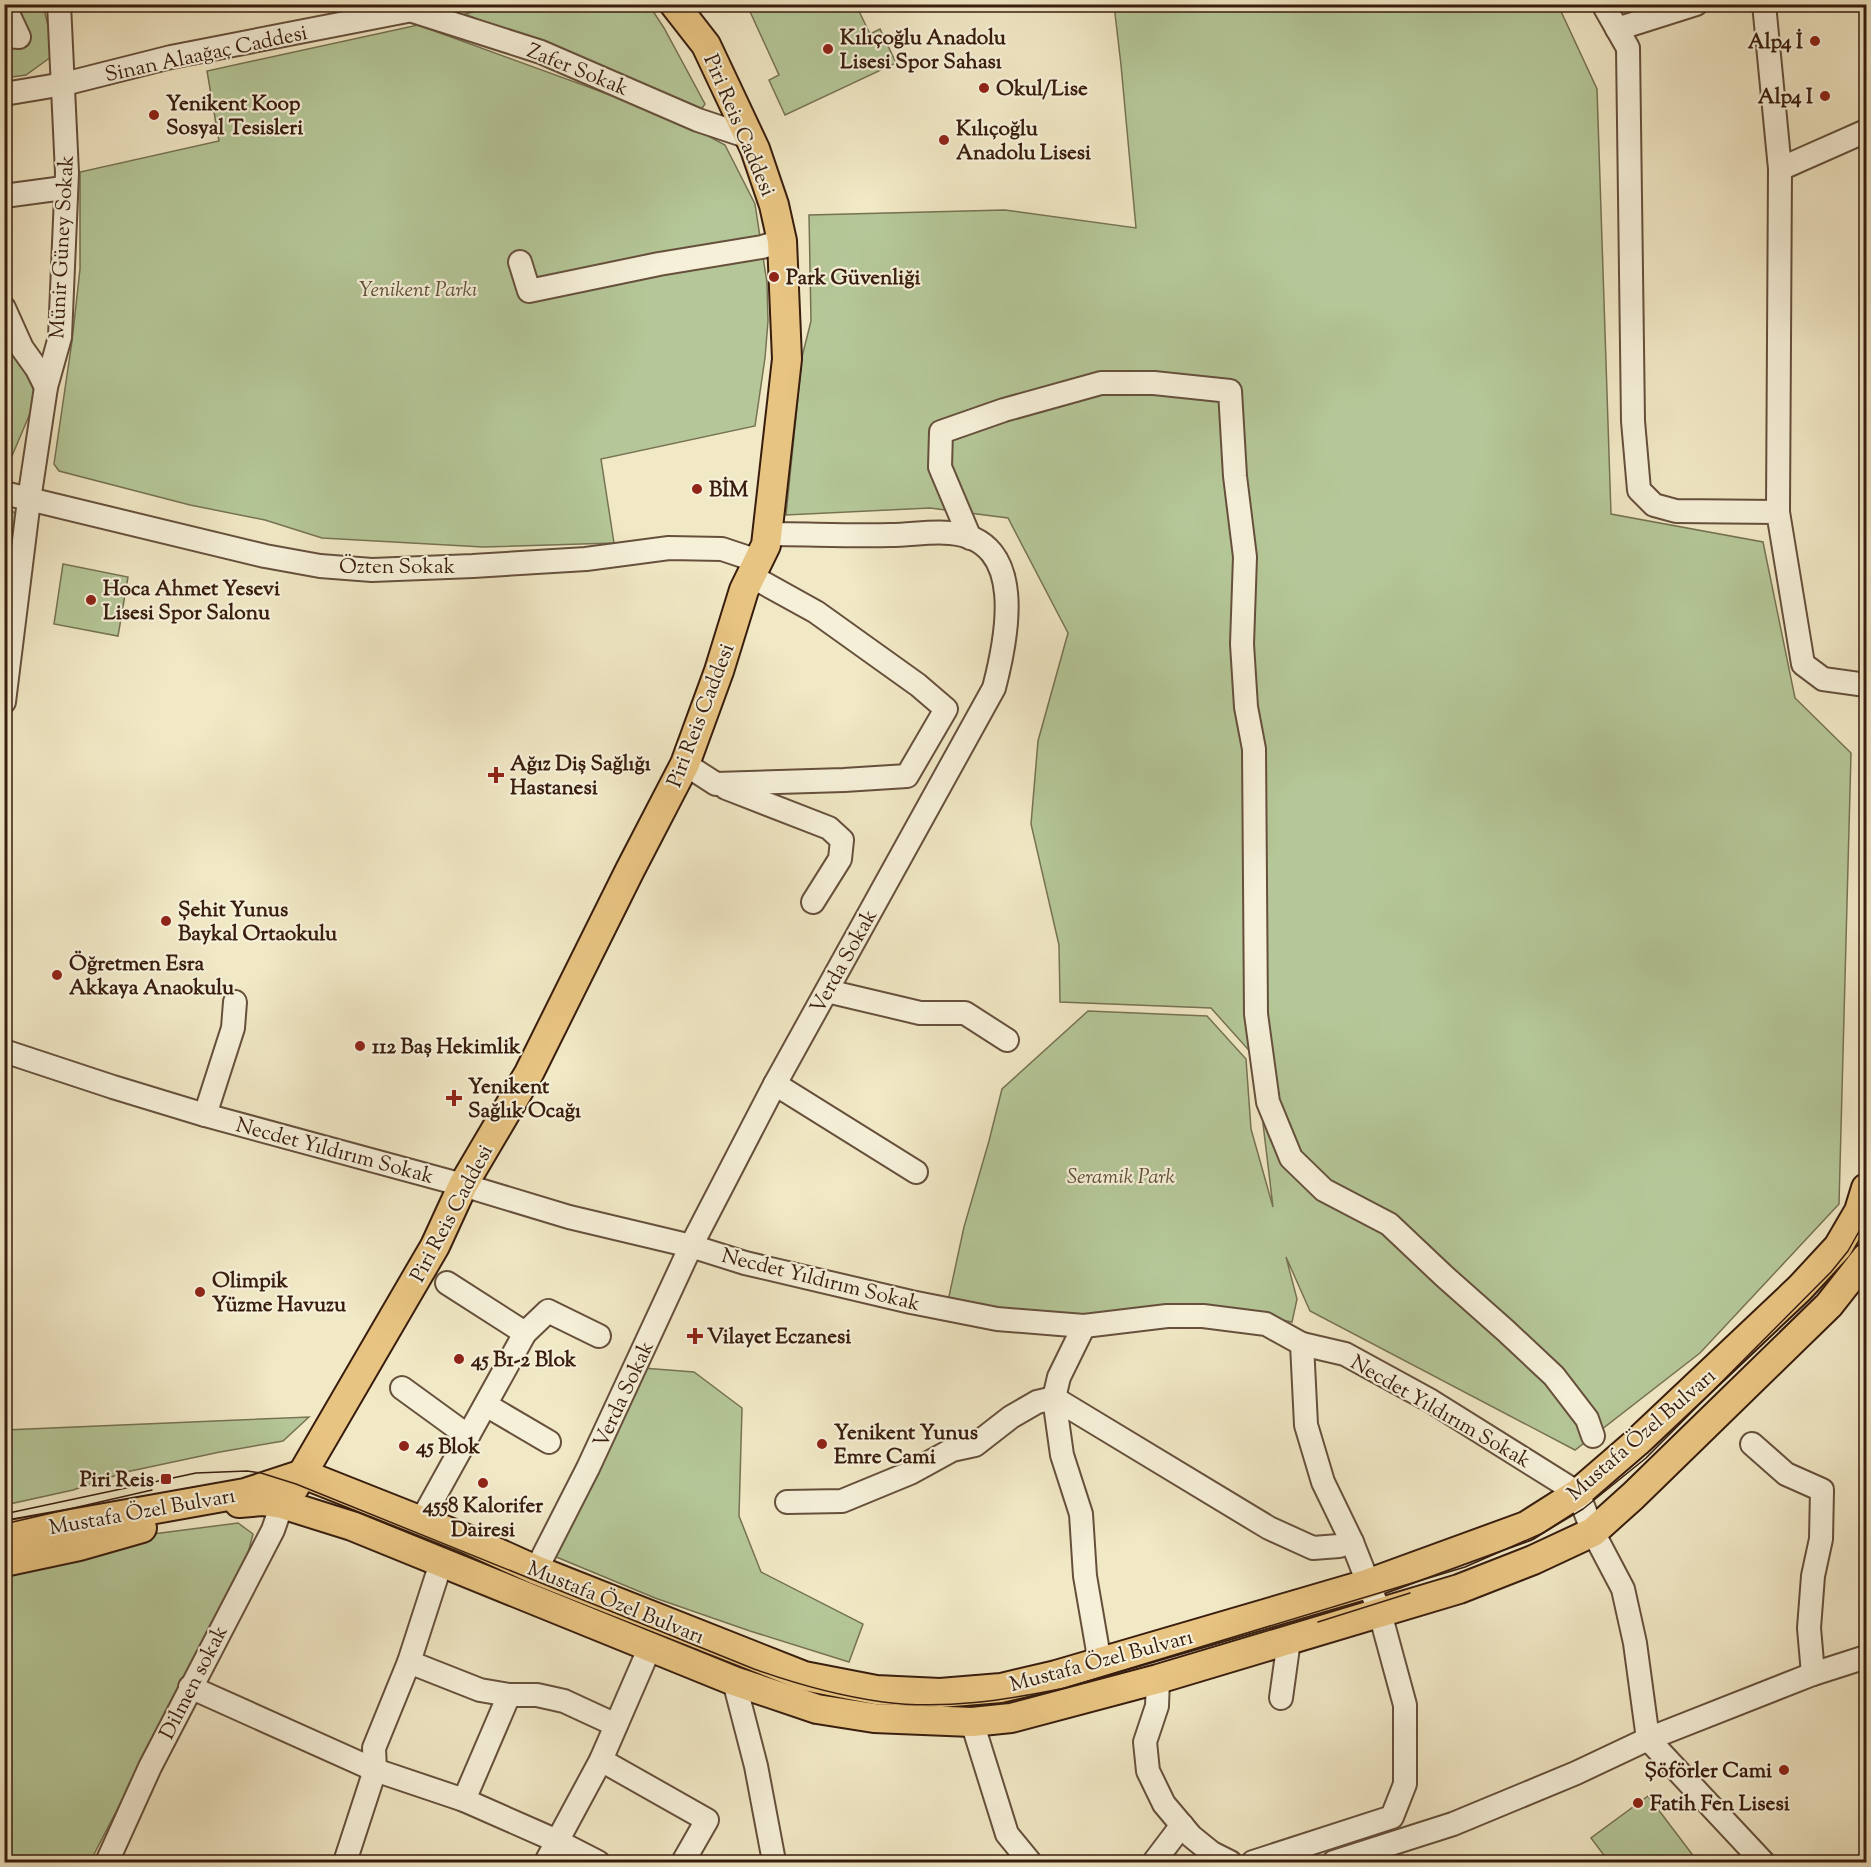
<svg xmlns="http://www.w3.org/2000/svg" width="1871" height="1867" font-family="'Sorts Mill Goudy',serif">
<style>
.green{fill:#b5c798;stroke:#767253;stroke-width:1.5}
.lines{fill:none;stroke-linecap:round;stroke-linejoin:round}
.minor-casing{stroke:#66503c;stroke-width:26}
.major-casing{stroke:#381d0e;stroke-width:32}
.minor{stroke:#f6f0d9;stroke-width:22}
.major{stroke:#e8c482;stroke-width:28}
.tram{stroke:#381d0e;stroke-width:1.5}
.poi-dot{fill:#8f2418;stroke:#f6f0d9;stroke-width:2}
.labels{text-anchor:middle;stroke-width:4.5;stroke-linejoin:round;paint-order:stroke}
.poi-label{font-size:21px;font-weight:bold;fill:#381d0e;stroke:#f6f0d9;text-anchor:start}
.street-label{font-size:21px;fill:#381d0e;stroke:#f6f0d9}
.park-label{font-size:21px;font-style:italic;fill:#5e5037;stroke:#f6f0d9}
</style>
<rect width="100%" height="100%" fill="#f1e8c5"/>
<filter id="stains"><feTurbulence type="fractalNoise" baseFrequency=".00333" numOctaves="4"/><feColorMatrix values="0 0 0 0 .2 0 0 0 0 .09 0 0 0 0 .02 0 0 0 .5 -.17"/></filter>
<radialGradient id="worn" r=".72"><stop offset=".6" stop-color="#630" stop-opacity="0"/><stop offset="1" stop-color="#630" stop-opacity=".3"/></radialGradient>
<g class="green">
<path d="M 4,5 L 43,5 L 55,54 L 26,75 L 5,78 Z"/>
<path d="M 500,5 L 649,5 L 664,28 L 705,104 L 700,111 L 465,14 Z"/>
<path d="M 747,5 L 856,5 L 870,34 L 880,29 L 896,63 L 785,115 L 769,80 L 779,75 Z"/>
<path d="M 1114,5 L 1558,5 L 1597,89 L 1611,514 L 1763,542 L 1795,698 L 1851,753 L 1839,1204 L 1700,1353 L 1575,1450 L 1310,1311 L 1286,1257 L 1297,1299 L 1292,1322 L 1224,1308 L 1112,1315 L 1069,1314 L 1016,1312 L 948,1301 L 964,1227 L 989,1141 L 1002,1089 L 1088,1011 L 1207,1016 L 1246,1059 L 1251,1129 L 1273,1207 L 1255,1057 L 1211,1008 L 1060,1002 L 1059,945 L 1031,824 L 1038,741 L 1068,633 L 1008,518 L 930,508 L 786,515 L 802,357 L 811,321 L 809,215 L 1005,210 L 1136,228 L 1121,65 Z"/>
<path d="M 418,25 L 679,120 L 725,145 L 755,204 L 767,283 L 768,321 L 765,358 L 755,426 L 601,459 L 614,543 L 483,547 L 322,538 L 265,520 L 190,505 L 59,471 L 54,464 L 72,341 L 80,269 L 80,172 L 219,141 L 207,71 Z"/>
<path d="M 4,328 L 37,397 L 9,463 L 4,462 Z"/>
<path d="M 5,505 L 17,515 L 5,619 Z"/>
<path d="M 63,564 L 128,577 L 118,636 L 54,624 Z"/>
<path d="M 643,1368 L 694,1372 L 742,1408 L 739,1516 L 761,1572 L 863,1624 L 849,1662 L 750,1631 L 655,1598 L 554,1556 Z"/>
<path d="M 309,1417 L 283,1441 L 220,1452 L 126,1472 L 73,1490 L 5,1505 L 5,1430 Z"/>
<path d="M 238,1523 L 253,1534 L 246,1561 L 90,1862 L 5,1862 L 5,1574 L 153,1534 Z"/>
<path d="M 1648,1796 L 1698,1862 L 1609,1862 L 1591,1838 Z"/>
</g>
<g class="lines">
<g class="minor-casing">
<g id="minor">
<path d="M 1603,4 L 1628,48 L 1633,421 L 1639,490 L 1654,505 L 1676,511 L 1778,512 L 1803,664 L 1823,679 L 1866,685"/>
<path d="M 1764,4 L 1780,169 L 1778,512"/>
<path d="M 4,5 L 19,37 L 4,36"/>
<path d="M 413,11 L 541,52 L 698,120 L 749,137"/>
<path d="M 1617,29 L 1696,4"/>
<path d="M 4,94 L 64,84 L 171,57 L 443,4"/>
<path d="M 1780,169 L 1866,131"/>
<path d="M 4,196 L 56,189"/>
<path d="M 520,262 L 529,291 L 659,264 L 762,247 L 782,241"/>
<path d="M 4,308 L 22,348 L 37,369 L 46,387"/>
<path d="M 4,493 L 265,556 L 320,566 L 372,570 L 473,566 L 586,559 L 669,548 L 722,549 L 758,561"/>
<path d="M 970,538 L 940,467 L 941,432 L 1004,410 L 1101,383 L 1154,383 L 1230,391 L 1235,476 L 1245,557 L 1242,644 L 1246,707 L 1254,749 L 1256,1014 L 1268,1102 L 1291,1158 L 1324,1190 L 1389,1224 L 1444,1276 L 1506,1331 L 1554,1376 L 1587,1419 L 1593,1436"/>
<path d="M 4,702 L 29,500 L 46,387 L 60,337 L 67,173 L 59,4"/>
<path d="M 685,764 L 716,784 L 844,780 L 907,776 L 946,709 L 918,685 L 816,612 L 751,576"/>
<path d="M 726,788 L 829,828 L 842,840 L 840,859 L 813,902"/>
<path d="M 827,991 L 920,1013 L 965,1013 L 1007,1040"/>
<path d="M 4,1051 L 113,1087 L 205,1115 L 463,1185 L 569,1217 L 691,1246 L 745,1263 L 911,1302 L 997,1319 L 1084,1326 L 1167,1316 L 1203,1316 L 1266,1324 L 1302,1344 L 1345,1354 L 1431,1401 L 1578,1493 L 1593,1532 L 1623,1589 L 1635,1643 L 1648,1739 L 1763,1862"/>
<path d="M 775,1084 L 916,1172"/>
<path d="M 205,1115 L 233,1028 L 235,1002"/>
<path d="M 1084,1326 L 1059,1377 L 1054,1398 L 1062,1455 L 1081,1514 L 1085,1576 L 1100,1663"/>
<path d="M 525,1333 L 548,1311 L 599,1336"/>
<path d="M 402,1388 L 468,1436"/>
<path d="M 486,1405 L 549,1442"/>
<path d="M 1752,1444 L 1786,1474 L 1822,1490 L 1821,1539 L 1813,1576 L 1809,1628 L 1813,1674"/>
<path d="M 787,1502 L 842,1501 L 910,1473 L 952,1450 L 975,1445 L 1011,1417 L 1037,1402 L 1054,1398 L 1269,1528 L 1313,1548 L 1339,1546 L 1352,1542"/>
<path d="M 421,1521 L 525,1333 L 447,1283"/>
<path d="M 536,1570 L 588,1468 L 691,1246 L 775,1084 L 994,688 C 1007,638 1028,539 950,533 C 931,531 910,535 891,535 C 850,536 808,534 767,534"/>
<path d="M 409,1662 L 480,1690 L 509,1695 L 537,1695 L 564,1701 L 616,1725"/>
<path d="M 1158,1679 L 1157,1706 L 1145,1742 L 1148,1771 L 1164,1804 L 1191,1836 L 1212,1853 L 1230,1862"/>
<path d="M 734,1681 L 756,1766 L 773,1856 L 772,1862"/>
<path d="M 190,1687 L 375,1770 L 464,1800 L 557,1841 L 598,1862"/>
<path d="M 1281,1698 L 1289,1640"/>
<path d="M 972,1722 L 1007,1834 L 1030,1862"/>
<path d="M 601,1760 L 707,1820 L 683,1862"/>
<path d="M 464,1800 L 509,1695"/>
<path d="M 107,1862 L 150,1767 L 273,1530 L 282,1504"/>
<path d="M 345,1862 L 375,1770 L 374,1748 L 409,1662 L 441,1563"/>
<path d="M 546,1862 L 601,1760 L 650,1647"/>
<path d="M 1154,1862 L 1182,1825"/>
<path d="M 1253,1862 L 1392,1817 L 1405,1784 L 1405,1705 L 1380,1613 L 1352,1542 L 1323,1482 L 1306,1425 L 1302,1344"/>
<path d="M 1334,1862 L 1453,1824 L 1576,1773 L 1648,1739 L 1813,1674 L 1866,1657"/>
</g>
</g>
<g class="major-casing">
<g id="major">
<path d="M 294,1488 L 435,1246 L 463,1185 L 529,1073 L 630,870 L 685,764 L 719,671 L 744,590 L 766,545 L 787,359 L 782,241 L 774,205 L 755,149 L 706,45 L 674,4"/>
<path d="M 239,1503 L 263,1501 L 282,1504 L 352,1526 L 734,1681 L 817,1709 L 874,1718 L 972,1722 L 1011,1718 L 1158,1679 L 1459,1589 L 1533,1560 L 1593,1532 L 1633,1496 L 1829,1305 L 1866,1258"/>
<path d="M 4,1536 L 245,1493 L 303,1474 L 467,1539 L 536,1570 L 804,1676 L 876,1690 L 940,1693 L 1001,1688 L 1056,1675 L 1367,1584 L 1526,1526 L 1578,1493 L 1637,1442 L 1800,1288 L 1838,1247 L 1859,1211 L 1866,1188"/>
<path d="M 4,1562 L 79,1546 L 142,1528"/>
</g>
</g>
<use href="#minor" class="minor"/>
<use href="#major" class="major"/>
<g class="tram">
<path d="M 4,1514 L 196,1473 L 247,1471 L 261,1473 L 296,1484 L 754,1669 C 796,1684 839,1696 883,1702 C 944,1710 1006,1700 1065,1688 L 1465,1567 L 1543,1533 L 1583,1509 L 1646,1458 L 1831,1272 L 1848,1251 L 1866,1219"/>
<path d="M 4,1524 L 152,1490"/>
<path d="M 1318,1622 L 1410,1593"/>
</g>
</g>
<g class="poi-dot">
<circle cx="1815" cy="41" r="6"/>
<circle cx="828" cy="49" r="6"/>
<circle cx="984" cy="88" r="6"/>
<circle cx="1825" cy="96" r="6"/>
<circle cx="154" cy="115" r="6"/>
<circle cx="944" cy="140" r="6"/>
<circle cx="774" cy="277" r="6"/>
<circle cx="697" cy="489" r="6"/>
<circle cx="91" cy="600" r="6"/>
<path d="M493 766h6v6h6v6h-6v6h-6v-6h-6v-6h6z"/>
<circle cx="166" cy="921" r="6"/>
<circle cx="57" cy="975" r="6"/>
<circle cx="360" cy="1046" r="6"/>
<path d="M451 1089h6v6h6v6h-6v6h-6v-6h-6v-6h6z"/>
<circle cx="200" cy="1292" r="6"/>
<path d="M692 1327h6v6h6v6h-6v6h-6v-6h-6v-6h6z"/>
<circle cx="459" cy="1359" r="6"/>
<circle cx="822" cy="1444" r="6"/>
<circle cx="404" cy="1446" r="6"/>
<rect x="160" y="1473" width="12" height="12" rx="3"/>
<circle cx="483" cy="1483" r="6"/>
<circle cx="1784" cy="1770" r="6"/>
<circle cx="1638" cy="1803" r="6"/>
</g>
<g class="labels">
<g class="poi-label">
<text x="840" y="44">Kılıçoğlu Anadolu<tspan x="840" dy="24">Lisesi Spor Sahası</tspan></text>
<text x="1803" y="48" text-anchor="end">Alp4 İ</text>
<text x="996" y="95">Okul/Lise</text>
<text x="1813" y="103" text-anchor="end">Alp4 I</text>
<text x="166" y="110">Yenikent Koop<tspan x="166" dy="24">Sosyal Tesisleri</tspan></text>
<text x="956" y="135">Kılıçoğlu<tspan x="956" dy="24">Anadolu Lisesi</tspan></text>
<text x="786" y="284">Park Güvenliği</text>
<text x="709" y="496">BİM</text>
<text x="103" y="595">Hoca Ahmet Yesevi<tspan x="103" dy="24">Lisesi Spor Salonu</tspan></text>
<text x="510" y="770">Ağız Diş Sağlığı<tspan x="510" dy="24">Hastanesi</tspan></text>
<text x="178" y="916">Şehit Yunus<tspan x="178" dy="24">Baykal Ortaokulu</tspan></text>
<text x="69" y="970">Öğretmen Esra<tspan x="69" dy="24">Akkaya Anaokulu</tspan></text>
<text x="372" y="1053">112 Baş Hekimlik</text>
<text x="468" y="1093">Yenikent<tspan x="468" dy="24">Sağlık Ocağı</tspan></text>
<text x="212" y="1287">Olimpik<tspan x="212" dy="24">Yüzme Havuzu</tspan></text>
<text x="707" y="1343">Vilayet Eczanesi</text>
<text x="471" y="1366">45 B1-2 Blok</text>
<text x="834" y="1439">Yenikent Yunus<tspan x="834" dy="24">Emre Cami</tspan></text>
<text x="416" y="1453">45 Blok</text>
<text x="154" y="1486" text-anchor="end">Piri Reis</text>
<text x="483" y="1512" text-anchor="middle">4558 Kalorifer<tspan x="483" dy="24">Dairesi</tspan></text>
<text x="1772" y="1777" text-anchor="end">Şöförler Cami</text>
<text x="1650" y="1810">Fatih Fen Lisesi</text>
</g>
<g class="street-label">
<text transform="translate(206 53) rotate(-12)" y="7">Sinan Alaağaç Caddesi</text>
<text transform="translate(578 69) rotate(22)" y="7">Zafer Sokak</text>
<text transform="translate(740 125) rotate(67)" y="7">Piri Reis Caddesi</text>
<text transform="translate(61 247) rotate(-87)" y="7">Münir Güney Sokak</text>
<text x="397" y="573">Özten Sokak</text>
<text transform="translate(700 715) rotate(-69)" y="7">Piri Reis Caddesi</text>
<text transform="translate(843 961) rotate(-61)" y="7">Verda Sokak</text>
<text transform="translate(335 1150) rotate(15)" y="7">Necdet Yıldırım Sokak</text>
<text transform="translate(451 1213) rotate(-62)" y="7">Piri Reis Caddesi</text>
<text transform="translate(821 1279) rotate(14)" y="7">Necdet Yıldırım Sokak</text>
<text transform="translate(623 1394) rotate(-65)" y="7">Verda Sokak</text>
<text transform="translate(1441 1411) rotate(30)" y="7">Necdet Yıldırım Sokak</text>
<text transform="translate(1641 1434) rotate(-41)" y="7">Mustafa Özel Bulvarı</text>
<text transform="translate(142 1511) rotate(-10)" y="7">Mustafa Özel Bulvarı</text>
<text transform="translate(616 1602) rotate(22)" y="7">Mustafa Özel Bulvarı</text>
<text transform="translate(1101 1660) rotate(-15)" y="7">Mustafa Özel Bulvarı</text>
<text transform="translate(193 1682) rotate(-63)" y="7">Dilmen sokak</text>
</g>
<g class="park-label">
<text x="418" y="296">Yenikent Parkı</text>
<text x="1121" y="1183">Seramik Park</text>
</g>
</g>
<rect width="1871" height="1867" fill="none" stroke="#f1e8c5" stroke-width="24"/>
<rect x="6" y="6" width="1859" height="1855" fill="none" stroke="#381d0e" stroke-width="3"/>
<rect x="12" y="12" width="1847" height="1843" fill="none" stroke="#381d0e" stroke-width="1.5"/>
<rect width="100%" height="100%" filter="url(#stains)"/>
<rect width="100%" height="100%" fill="url(#worn)"/>
</svg>
